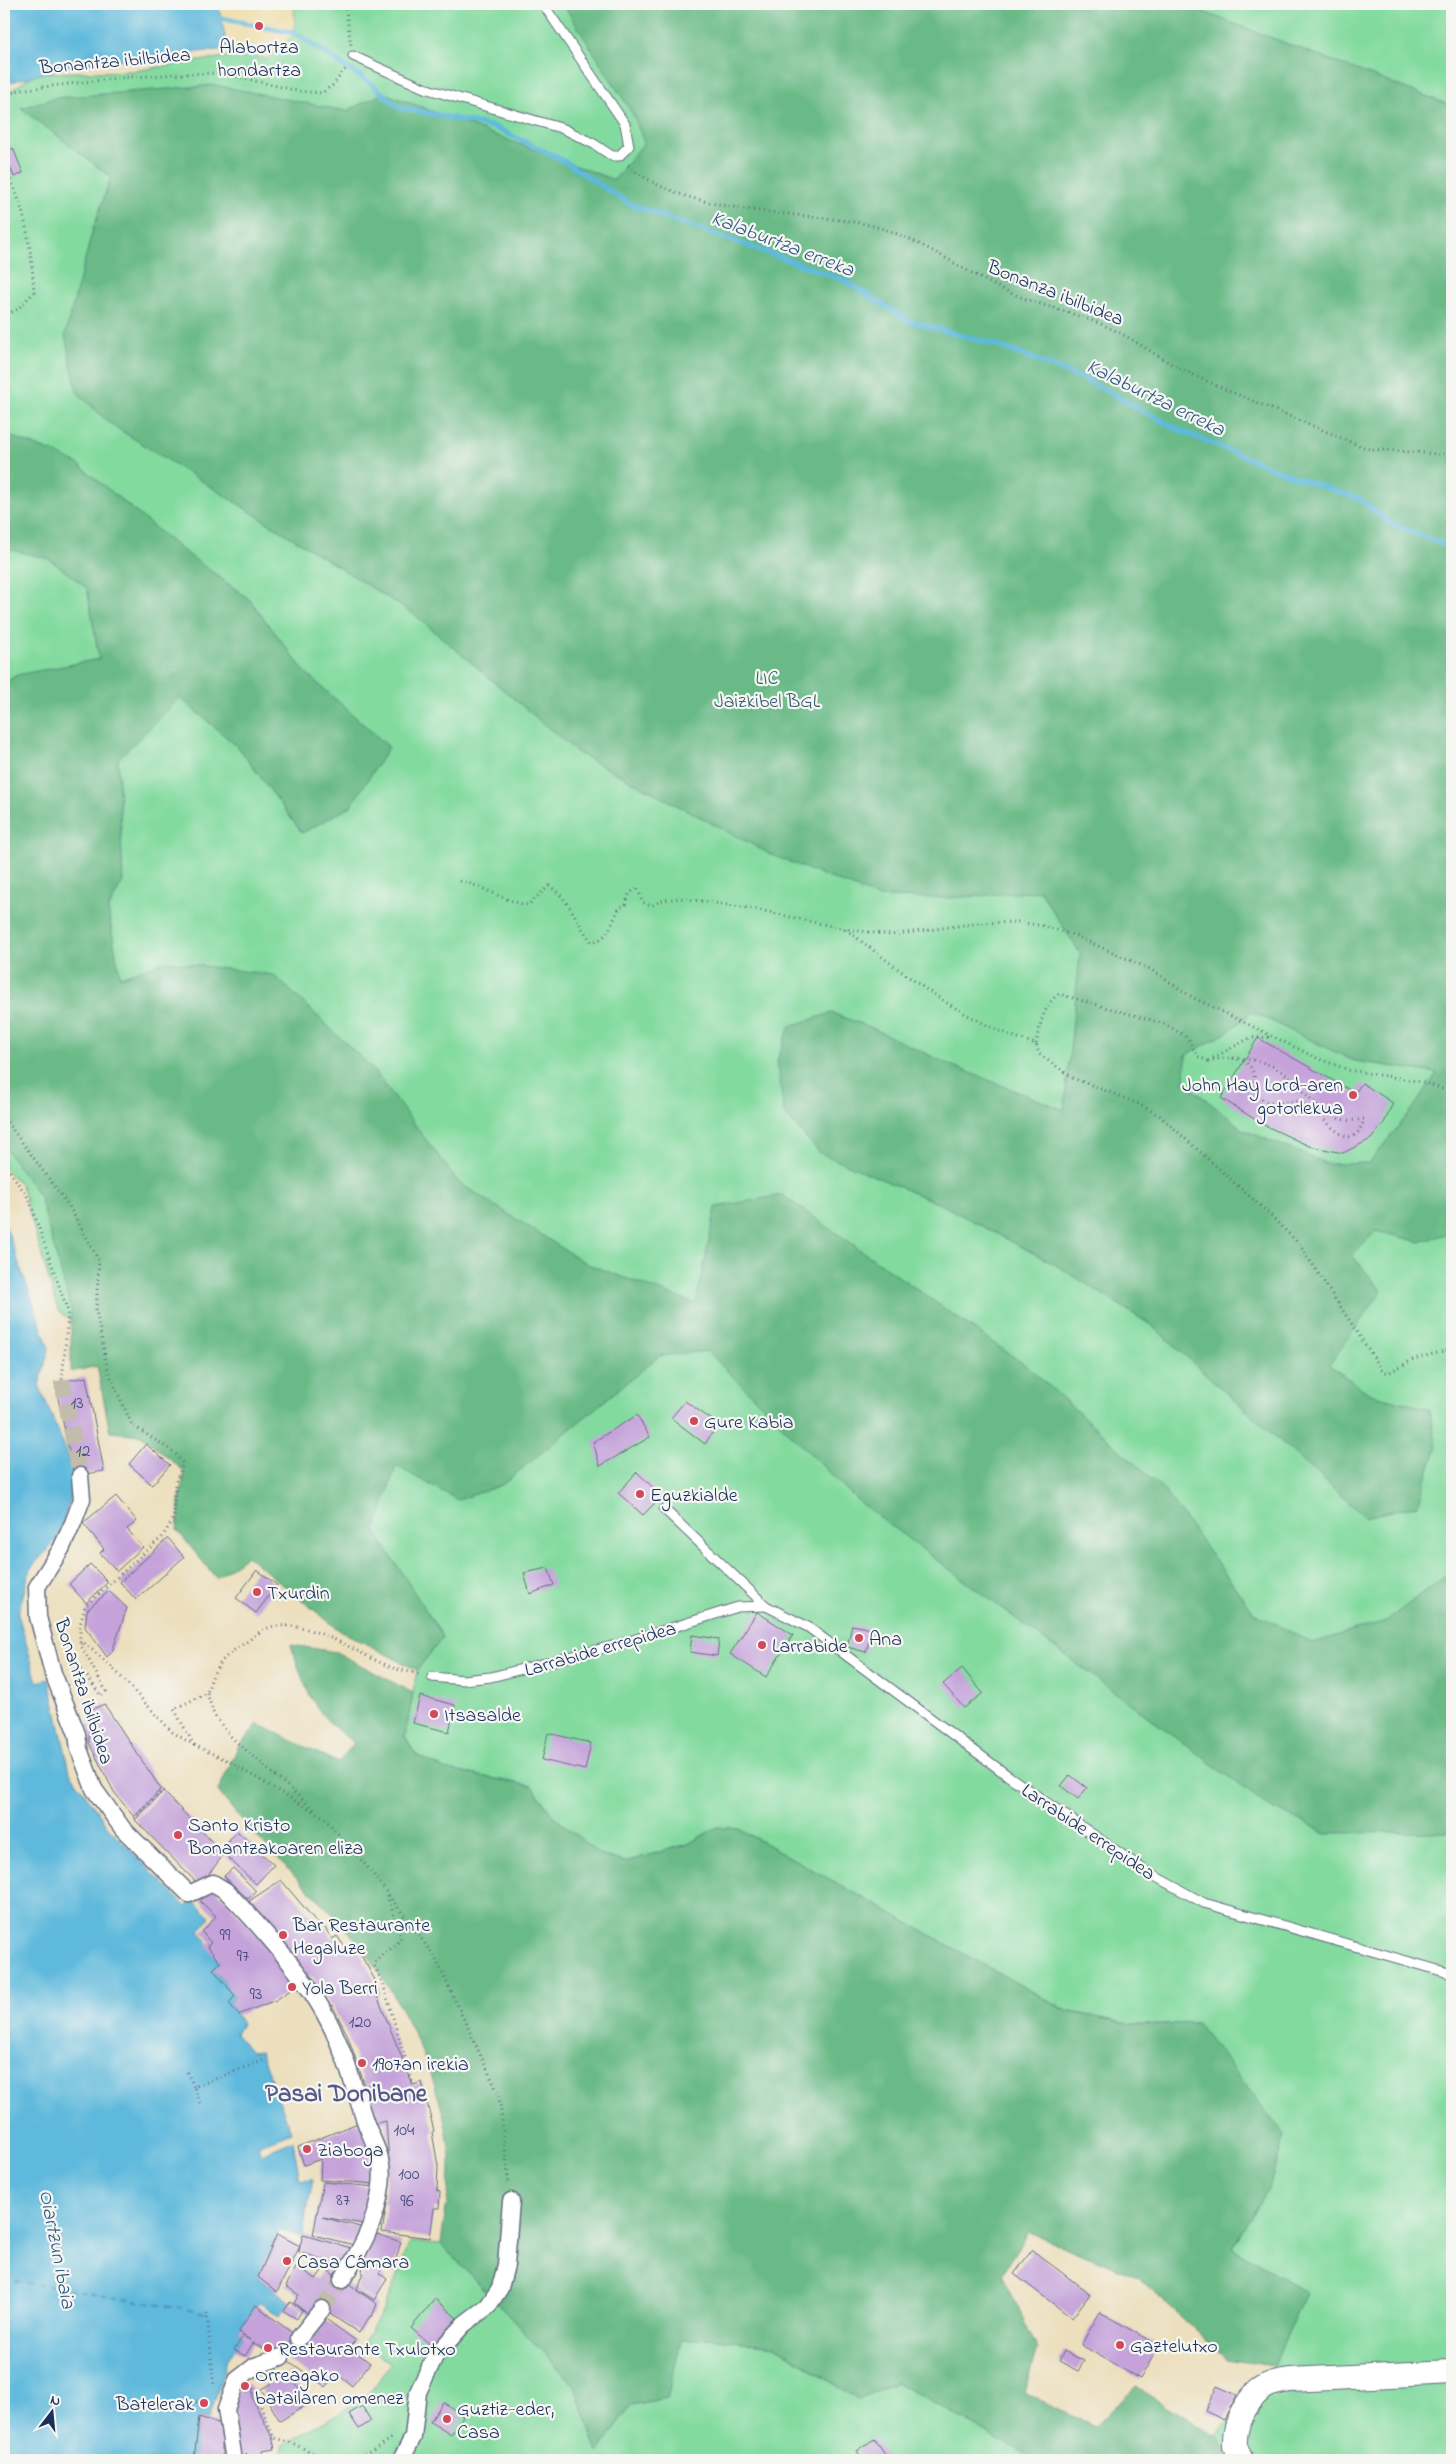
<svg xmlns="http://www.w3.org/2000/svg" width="1456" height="2464" font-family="'Indie Flower',sans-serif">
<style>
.green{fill:#82da9f;stroke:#4e847e}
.forest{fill:#69ba86;stroke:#427472;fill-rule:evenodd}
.sand{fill:#eeda9e;stroke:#84847e}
.water{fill:#5eb9dc;stroke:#3c749d}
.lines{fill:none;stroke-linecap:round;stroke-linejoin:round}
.stream{stroke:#5eb9dc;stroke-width:5.5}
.ferry{stroke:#2f5884;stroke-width:1;stroke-dasharray:6 5;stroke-linecap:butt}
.building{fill:#c5a3da}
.street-tunnel{stroke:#c2bcaa;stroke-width:16;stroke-dasharray:16 8;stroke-linecap:butt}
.lane-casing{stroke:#646d7f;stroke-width:11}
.street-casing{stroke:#646d7f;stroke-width:19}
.secondary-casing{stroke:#646d7f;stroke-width:26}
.path{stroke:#646d7f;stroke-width:3;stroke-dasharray:1 4;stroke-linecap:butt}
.lane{stroke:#fff;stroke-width:9}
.street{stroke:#fff;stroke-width:16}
.secondary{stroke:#fff;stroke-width:24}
.poi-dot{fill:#d1495b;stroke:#f6f6f2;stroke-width:2}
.labels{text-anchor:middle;stroke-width:4.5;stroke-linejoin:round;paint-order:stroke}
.number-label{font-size:18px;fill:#464c7d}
.poi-label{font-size:20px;fill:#1b2f5e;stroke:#f6f6f2;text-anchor:start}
.street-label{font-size:20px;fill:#1b2f5e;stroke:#f6f6f2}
.park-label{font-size:20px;fill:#355a6e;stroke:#f6f6f2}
.water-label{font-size:21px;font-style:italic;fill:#2f5884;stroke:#f6f6f2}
.district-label{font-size:25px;font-weight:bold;fill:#565889;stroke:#f6f6f2}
</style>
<rect width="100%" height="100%" fill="#f6f6f2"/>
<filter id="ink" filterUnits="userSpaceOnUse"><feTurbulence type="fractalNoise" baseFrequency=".02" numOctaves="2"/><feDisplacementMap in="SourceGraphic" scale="10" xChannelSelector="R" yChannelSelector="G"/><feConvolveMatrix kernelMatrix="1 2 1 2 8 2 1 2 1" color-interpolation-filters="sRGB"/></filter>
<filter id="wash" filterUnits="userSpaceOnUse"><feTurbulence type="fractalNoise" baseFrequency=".0096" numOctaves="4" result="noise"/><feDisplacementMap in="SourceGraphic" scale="20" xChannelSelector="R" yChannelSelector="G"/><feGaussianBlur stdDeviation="1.12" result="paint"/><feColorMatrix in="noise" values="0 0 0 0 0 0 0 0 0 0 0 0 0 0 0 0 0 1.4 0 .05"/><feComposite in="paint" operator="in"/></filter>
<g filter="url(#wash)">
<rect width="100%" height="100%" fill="#ecdfbd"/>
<g class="green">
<path d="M 273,4 L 1452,4 L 1452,2460 L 1231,2460 L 1216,2436 L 1274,2366 L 1305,2292 L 1232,2248 L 1272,2181 L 1197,2023 L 1134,2025 L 1067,2011 L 739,1829 L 717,1827 L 688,1844 L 625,1862 L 600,1855 L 553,1816 L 532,1786 L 444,1769 L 416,1755 L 405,1737 L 417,1670 L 443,1637 L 356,1627 L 178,1509 L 192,1432 L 109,1354 L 58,1310 L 21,1185 L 4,1168 L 4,215 L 10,192 L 4,181 L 4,95 L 36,73 L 134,71 L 244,54 L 275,20 Z"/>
<path d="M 410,2242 L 441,2244 L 575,2386 L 598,2452 L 631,2405 L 667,2398 L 681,2341 L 708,2338 L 775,2346 L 858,2399 L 896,2382 L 1036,2460 L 279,2460 L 283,2445 L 360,2401 L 377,2384 L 390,2364 L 364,2342 L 384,2309 Z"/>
</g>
<g class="forest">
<path d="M 563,4 L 1182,4 L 1452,106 L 1452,1232 L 1420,1242 L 1376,1231 L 1352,1255 L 1382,1291 L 1329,1365 L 1370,1394 L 1429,1409 L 1437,1446 L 1418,1505 L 1365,1517 L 1151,1325 L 1056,1265 L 942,1205 L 820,1153 L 784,1113 L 777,1060 L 790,1026 L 832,1013 L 872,1028 L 948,1064 L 1064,1110 L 1080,953 L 1040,891 L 951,898 L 878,897 L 772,855 L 578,753 L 415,615 L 109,423 L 77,392 L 65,335 L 93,229 L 111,177 L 21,108 L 55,98 L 215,85 L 346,111 L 384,93 L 614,180 L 644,143 L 634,116 ZM 1252,1012 L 1354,1061 L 1437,1073 L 1414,1107 L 1369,1163 L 1328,1164 L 1244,1130 L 1185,1083 L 1186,1055 L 1228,1032 Z"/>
<path d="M 4,434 L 53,452 L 78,464 L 178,547 L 249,599 L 305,672 L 389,747 L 350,807 L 302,833 L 238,747 L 180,698 L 118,759 L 123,881 L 108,909 L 120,977 L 166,961 L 274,975 L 372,1068 L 458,1182 L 587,1264 L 696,1304 L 716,1207 L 782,1195 L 1028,1367 L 1164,1490 L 1254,1613 L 1312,1643 L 1386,1621 L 1452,1571 L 1452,1832 L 1326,1833 L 1267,1805 L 860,1503 L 707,1351 L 659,1356 L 502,1485 L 458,1500 L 396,1466 L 375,1531 L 443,1637 L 417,1670 L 339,1630 L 247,1556 L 216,1578 L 177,1530 L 184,1471 L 141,1435 L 110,1432 L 97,1366 L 71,1372 L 71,1309 L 40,1197 L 4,1146 L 4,683 L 17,675 L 99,659 L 87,588 L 49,559 L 4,548 Z"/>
<path d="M 291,1645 L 336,1652 L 413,1693 L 405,1737 L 416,1755 L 444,1769 L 532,1786 L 553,1816 L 600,1855 L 625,1862 L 688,1844 L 717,1827 L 739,1829 L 1067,2011 L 1134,2025 L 1197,2023 L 1284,2135 L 1272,2181 L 1232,2248 L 1305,2292 L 1274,2366 L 1226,2359 L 1140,2278 L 1029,2232 L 1002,2274 L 1037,2348 L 1024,2393 L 1095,2426 L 1135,2386 L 1216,2436 L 1231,2460 L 1036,2460 L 896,2382 L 858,2399 L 775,2346 L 708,2338 L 681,2341 L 667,2398 L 631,2405 L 598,2453 L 575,2386 L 441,2244 C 444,2218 450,2191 450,2165 C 450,2094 396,1984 349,1932 C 306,1883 257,1843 218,1791 L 238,1747 L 258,1724 L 338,1763 L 354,1743 C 312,1712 307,1693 291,1645 Z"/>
</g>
<path class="sand" d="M 218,4 L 294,4 L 295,33 L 267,59 L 228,49 Z"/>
<g class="water">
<path d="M 4,4 L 218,4 L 228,49 L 124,59 L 66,67 L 4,84 Z"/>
<path d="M 4,1221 L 49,1349 L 39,1385 L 68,1455 L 76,1482 L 57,1539 L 30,1569 L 18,1614 L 37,1682 L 49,1679 L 70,1772 L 108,1827 L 186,1907 L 192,1899 L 210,1917 L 199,1931 L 220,1963 L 213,1969 L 235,1996 L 229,2003 L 242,2024 L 236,2034 L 251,2052 L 260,2051 L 291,2132 L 257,2146 L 261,2154 L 293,2141 L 300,2180 L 313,2179 L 302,2237 L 279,2230 L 258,2277 L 290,2302 L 280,2316 L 259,2302 L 238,2332 L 243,2336 L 227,2360 L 209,2419 L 199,2417 L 194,2460 L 4,2460 Z"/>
</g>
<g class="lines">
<path class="stream" d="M 216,17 L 295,33 L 373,85 L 398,107 L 494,127 L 562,160 L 630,204 L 844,280 L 909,321 L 997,345 L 1084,379 L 1179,430 L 1295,477 L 1359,499 L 1390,523 L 1452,548"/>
<path class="ferry" d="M 4,2279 L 207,2313"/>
</g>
<g id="blocks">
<g class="building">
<path d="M 13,148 L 23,173 L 14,177 L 4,153 Z"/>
<path d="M 1258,1038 L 1355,1093 L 1362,1083 L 1393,1103 L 1384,1123 L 1371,1139 L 1343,1153 L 1309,1146 L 1264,1125 L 1221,1098 Z"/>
<path d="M 86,1377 L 104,1471 L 74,1476 L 55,1383 Z"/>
<path d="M 685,1401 L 718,1424 L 705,1444 L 671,1418 Z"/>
<path d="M 637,1415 L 650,1437 L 600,1466 L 593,1442 Z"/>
<path d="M 146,1444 L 170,1465 L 152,1485 L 129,1464 Z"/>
<path d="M 637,1472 L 662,1496 L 643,1515 L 618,1493 Z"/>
<path d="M 116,1496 L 137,1521 L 127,1529 L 143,1547 L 117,1571 L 100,1553 L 104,1549 L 83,1523 Z"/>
<path d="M 168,1538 L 184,1557 L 136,1600 L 120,1582 Z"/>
<path d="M 90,1564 L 108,1582 L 86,1603 L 69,1584 Z"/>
<path d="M 548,1568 L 554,1585 L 530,1594 L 524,1573 Z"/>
<path d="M 257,1570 L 277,1585 L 256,1613 L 236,1598 Z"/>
<path d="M 109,1591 L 127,1608 L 112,1652 L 107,1657 L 85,1627 L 87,1610 Z"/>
<path d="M 757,1612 L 793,1635 L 766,1677 L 730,1654 Z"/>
<path d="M 852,1625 L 872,1629 L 866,1652 L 847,1647 Z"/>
<path d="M 692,1635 L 719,1639 L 717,1656 L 690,1652 Z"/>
<path d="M 962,1668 L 983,1693 L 964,1708 L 943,1684 Z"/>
<path d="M 420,1696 L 455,1705 L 449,1732 L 413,1723 Z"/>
<path d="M 104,1704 L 161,1789 L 134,1817 L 114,1792 L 89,1743 L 89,1711 Z"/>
<path d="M 548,1733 L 591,1743 L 585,1770 L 542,1760 Z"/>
<path d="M 1070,1775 L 1087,1788 L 1078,1799 L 1061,1786 Z"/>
<path d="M 163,1791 L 220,1850 L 237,1831 L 274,1865 L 256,1884 L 224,1854 L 200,1886 L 135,1820 Z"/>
<path d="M 233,1868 L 256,1891 L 248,1899 L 224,1876 Z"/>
<path d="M 281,1880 L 319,1925 L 322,1923 L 332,1939 L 337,1936 L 349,1953 L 357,1948 L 375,1980 L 373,1981 L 380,1994 L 377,1996 L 413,2085 L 422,2082 L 434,2131 L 432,2132 L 438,2166 L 437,2191 L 440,2192 L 439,2208 L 434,2208 L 430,2238 L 382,2232 L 387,2203 L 384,2202 L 387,2163 L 389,2163 L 386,2121 L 372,2124 L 366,2099 L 373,2097 L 369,2084 L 365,2086 L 347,2034 L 332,2005 L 330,2006 L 312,1976 L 306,1980 L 285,1946 L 249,1901 Z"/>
<path d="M 214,1887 L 301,1983 L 276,2000 L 238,2015 L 229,2003 L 235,1996 L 213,1969 L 220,1963 L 207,1946 L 211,1943 L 202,1932 L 216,1916 L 200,1901 Z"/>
<path d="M 363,2121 L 378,2184 L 320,2180 L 321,2159 L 304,2165 L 298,2147 Z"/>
<path d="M 323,2182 L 376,2187 L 370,2225 L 322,2217 L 364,2228 L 359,2246 L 313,2235 Z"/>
<path d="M 371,2232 L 401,2242 L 393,2269 L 385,2264 L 379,2273 L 387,2279 L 374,2300 L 357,2289 L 362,2275 L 364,2252 Z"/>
<path d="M 277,2234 L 300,2246 L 303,2235 L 355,2249 L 349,2267 L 299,2252 L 300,2246 L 277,2292 L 258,2277 Z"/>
<path d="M 1032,2250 L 1090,2294 L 1072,2318 L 1014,2274 Z"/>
<path d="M 297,2266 L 316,2279 L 324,2268 L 377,2304 L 372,2317 L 370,2316 L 359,2333 L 319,2307 L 313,2318 L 294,2303 L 299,2295 L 286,2286 Z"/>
<path d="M 435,2299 L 457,2318 L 433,2347 L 411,2328 Z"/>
<path d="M 290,2302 L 302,2310 L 297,2319 L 284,2311 Z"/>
<path d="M 256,2305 L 305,2343 L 323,2317 L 356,2341 L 350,2347 L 370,2363 L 352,2386 L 337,2374 L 326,2387 L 290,2362 L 253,2343 L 245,2356 L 234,2350 L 243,2336 L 250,2340 L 238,2332 Z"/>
<path d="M 1100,2312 L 1159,2346 L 1140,2379 L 1081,2345 Z"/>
<path d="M 1064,2351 L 1084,2361 L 1078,2371 L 1059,2361 Z"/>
<path d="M 290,2373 L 308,2404 L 280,2421 L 261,2389 Z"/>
<path d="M 243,2381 L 253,2390 L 252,2398 L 272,2437 L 275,2449 L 262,2451 L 264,2460 L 249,2460 L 246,2453 L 248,2460 L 194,2460 L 199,2417 L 228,2426 L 227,2443 L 222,2442 L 222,2456 L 236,2454 L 231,2426 L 237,2397 Z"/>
<path d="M 1217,2386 L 1237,2395 L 1224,2420 L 1205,2411 Z"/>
<path d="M 443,2402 L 463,2416 L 451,2435 L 430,2422 Z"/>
<path d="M 362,2406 L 371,2421 L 359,2429 L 349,2414 Z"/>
<path d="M 874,2439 L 889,2460 L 863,2460 L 857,2451 Z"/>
</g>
</g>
</g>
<g filter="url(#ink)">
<use href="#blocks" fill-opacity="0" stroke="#646d7f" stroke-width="1"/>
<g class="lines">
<g class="street-tunnel">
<path d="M 62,1380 L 80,1476"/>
<path d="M 322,2309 L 342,2280"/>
<path d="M 281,2357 L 299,2338"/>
</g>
<g class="lane-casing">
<g id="lane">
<path d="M 353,56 L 424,88 L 564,129 L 594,144 L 612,156 L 619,156 L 629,146 L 625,124 L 543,4"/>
<path d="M 664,1509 L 766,1606 L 808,1627 L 1007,1775 L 1147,1872 L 1204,1903 L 1452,1974"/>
<path d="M 432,1677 L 464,1680 L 491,1677 L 620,1644 L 738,1607 L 766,1606"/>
</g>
</g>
<g class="street-casing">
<g id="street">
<path d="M 80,1476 L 82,1499 L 73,1523 L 61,1549 L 37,1587 L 38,1617 L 53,1673 L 77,1734 L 79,1749 L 94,1789 L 123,1829 L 189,1894 L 213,1883 L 226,1891 C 261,1927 307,1977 329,2022 C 345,2053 353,2085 364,2118 C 373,2145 385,2156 381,2186 C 377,2221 360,2250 342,2280"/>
<path d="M 299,2338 L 322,2309"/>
<path d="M 233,2454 L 226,2409 L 237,2380 L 255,2366 L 281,2357"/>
<path d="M 401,2460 L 413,2437 L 418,2392 L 435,2356 L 464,2324 L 488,2306 L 500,2288 L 506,2265 L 511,2201"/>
</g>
</g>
<g class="secondary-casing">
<path id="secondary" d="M 1241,2460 C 1239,2456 1236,2450 1235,2446 C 1233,2424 1249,2392 1271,2384 C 1277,2382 1284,2381 1290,2380 L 1452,2372"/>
</g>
<g class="path">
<path d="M 345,4 L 351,45"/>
<path d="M 4,97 L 19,90 L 118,78 L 180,74 L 222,73 L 298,91 L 322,93 L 333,85 L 347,67"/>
<path d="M 628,165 C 682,214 791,211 860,223 C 911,232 953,265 998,287 C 1035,306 1078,312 1116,331 C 1139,342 1160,359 1183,370 C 1237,396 1294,417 1348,441 L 1369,449 L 1452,455"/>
<path d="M 4,166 C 26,208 31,245 34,292 L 18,309 L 4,316"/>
<path d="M 460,881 C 484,886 503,901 528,905 L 549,886 C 571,900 576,923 592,942 C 608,940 613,921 619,908 L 626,905 L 629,894 L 638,887 L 642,902 L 651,906 L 663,900 L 680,898 L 755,909 L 845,929"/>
<path d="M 1036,1044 C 1039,1027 1044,1004 1059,994 L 1165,1024 L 1188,1038 L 1197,1056 L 1208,1061"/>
<path d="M 1213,1058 L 1250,1038 L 1272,1037"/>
<path d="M 1208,1061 C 1223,1057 1249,1054 1254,1075 C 1256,1084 1252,1092 1262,1099 C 1274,1108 1286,1099 1299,1102 C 1321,1107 1351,1165 1364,1119 C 1319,1128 1310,1088 1278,1069 C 1263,1061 1249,1058 1233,1058"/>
<path d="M 1452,1092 L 1422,1082 L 1349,1070 L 1319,1059 L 1192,997 L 1152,970 L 1076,936 L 1044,926 L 1018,922 L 979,923 L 891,935 L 845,929 C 909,976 957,1020 1036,1044 L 1039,1054 L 1073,1078 L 1137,1103 L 1160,1116 L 1266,1211 L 1299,1244 L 1382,1370 L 1388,1373 L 1414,1359 L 1452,1349"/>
<path d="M 4,1118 L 69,1206 L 99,1261 L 96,1310 L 108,1371 L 132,1425 L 174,1452 L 183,1464 L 175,1484 L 174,1518 L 162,1537 L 85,1606 L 80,1625 L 80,1643"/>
<path d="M 4,1163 L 29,1199 L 67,1309 L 68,1316 L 62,1380"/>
<path d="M 66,1653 L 69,1651 L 101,1696 L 106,1691 L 80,1644 L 83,1642 L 110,1665 L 172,1732 L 194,1745 L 174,1709 L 207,1693 C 214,1667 222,1657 245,1643 C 252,1638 262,1629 271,1627 C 311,1618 359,1656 396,1669 C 403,1671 411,1672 419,1674"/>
<path d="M 207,1693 L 214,1715 L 232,1738 L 317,1812"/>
<path d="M 194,1745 L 226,1760 L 323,1817 L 370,1870 L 435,1957 L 499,2095 L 509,2185"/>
<path d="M 134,1818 L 165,1788"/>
<path d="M 387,1895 L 401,1937 C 395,1950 379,1953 374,1965 L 383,1984 L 412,2081"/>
<path d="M 187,2072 L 194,2087"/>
<path d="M 200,2103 L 194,2087 L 264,2060"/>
<path d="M 207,2313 L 214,2387"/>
<path d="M 253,2388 L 274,2438 L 292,2443 L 322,2457 L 347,2460"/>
<path d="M 196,2402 L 210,2406"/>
<path d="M 350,2460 L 372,2451 L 391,2438"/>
</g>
<use href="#lane" class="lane"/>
<use href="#street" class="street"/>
<use href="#secondary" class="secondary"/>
</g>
</g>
<g class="poi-dot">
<circle cx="259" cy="26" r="5"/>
<circle cx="1353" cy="1095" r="5"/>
<circle cx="694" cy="1421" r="5"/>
<circle cx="640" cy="1494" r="5"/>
<circle cx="257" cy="1592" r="5"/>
<circle cx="859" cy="1638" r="5"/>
<circle cx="762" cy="1645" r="5"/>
<circle cx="434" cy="1714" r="5"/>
<circle cx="178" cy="1835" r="5"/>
<circle cx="283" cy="1935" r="5"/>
<circle cx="292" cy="1987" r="5"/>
<circle cx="362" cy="2063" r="5"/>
<circle cx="307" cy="2149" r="5"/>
<circle cx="287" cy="2261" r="5"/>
<circle cx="1120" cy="2345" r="5"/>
<circle cx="268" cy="2348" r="5"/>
<circle cx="245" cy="2386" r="5"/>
<circle cx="204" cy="2403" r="5"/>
<circle cx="447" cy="2419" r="5"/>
</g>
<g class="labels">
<g class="number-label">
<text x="77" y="1408">13</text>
<text x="83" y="1456">12</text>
<text x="225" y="1940">99</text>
<text x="243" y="1961">97</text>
<text x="256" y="1999">93</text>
<text x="360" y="2027">120</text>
<text x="404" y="2135">104</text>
<text x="409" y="2179">100</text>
<text x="343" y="2205">87</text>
<text x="407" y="2206">96</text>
</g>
<g class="poi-label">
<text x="259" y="53" text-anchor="middle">Alabortza<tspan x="259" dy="23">hondartza</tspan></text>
<text x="1343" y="1091" text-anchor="end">John Hay Lord-aren<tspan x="1343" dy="23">gotorlekua</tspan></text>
<text x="704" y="1428">Gure Kabia</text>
<text x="650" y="1501">Eguzkialde</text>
<text x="267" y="1599">Txurdin</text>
<text x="869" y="1645">Ana</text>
<text x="772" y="1652">Larrabide</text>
<text x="444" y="1721">Itsasalde</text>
<text x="188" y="1831">Santo Kristo<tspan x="188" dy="23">Bonantzakoaren eliza</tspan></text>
<text x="293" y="1931">Bar Restaurante<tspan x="293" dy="23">Hegaluze</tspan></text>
<text x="302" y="1994">Yola Berri</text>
<text x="372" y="2070">1907an irekia</text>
<text x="317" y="2156">Ziaboga</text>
<text x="297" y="2268">Casa Cámara</text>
<text x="1130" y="2352">Gaztelutxo</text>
<text x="278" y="2355">Restaurante Txulotxo</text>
<text x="255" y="2381">Orreagako<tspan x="255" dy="23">batailaren omenez</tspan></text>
<text x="194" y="2410" text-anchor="end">Batelerak</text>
<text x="457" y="2415">Guztiz-eder,<tspan x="457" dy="23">Casa</tspan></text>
</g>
<g class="street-label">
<text transform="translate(115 60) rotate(-5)" y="7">Bonantza ibilbidea</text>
<text transform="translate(1056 292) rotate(22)" y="7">Bonanza ibilbidea</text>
<text transform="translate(600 1648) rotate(-16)" y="7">Larrabide errepidea</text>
<text transform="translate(85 1691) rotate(72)" y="7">Bonantza ibilbidea</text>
<text transform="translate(1089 1831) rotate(34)" y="7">Larrabide errepidea</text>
</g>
<g class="park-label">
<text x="767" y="684">LIC<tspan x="767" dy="23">Jaizkibel BGL</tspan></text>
</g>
<g class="water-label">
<text transform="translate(783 243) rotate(21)" y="7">Kalaburtza erreka</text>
<text transform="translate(1156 397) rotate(26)" y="7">Kalaburtza erreka</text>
<text transform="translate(58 2249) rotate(79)" y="7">Oiartzun ibaia</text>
</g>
<g class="district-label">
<text x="346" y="2101">Pasai Donibane</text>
</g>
</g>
<rect width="1456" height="2464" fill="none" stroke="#f6f6f2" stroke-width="20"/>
<g transform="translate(52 2412) rotate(16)" stroke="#f6f6f2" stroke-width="4" paint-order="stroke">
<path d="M0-4L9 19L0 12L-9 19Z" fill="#1b2f5e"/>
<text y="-8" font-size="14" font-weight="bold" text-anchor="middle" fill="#1b2f5e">N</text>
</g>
</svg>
